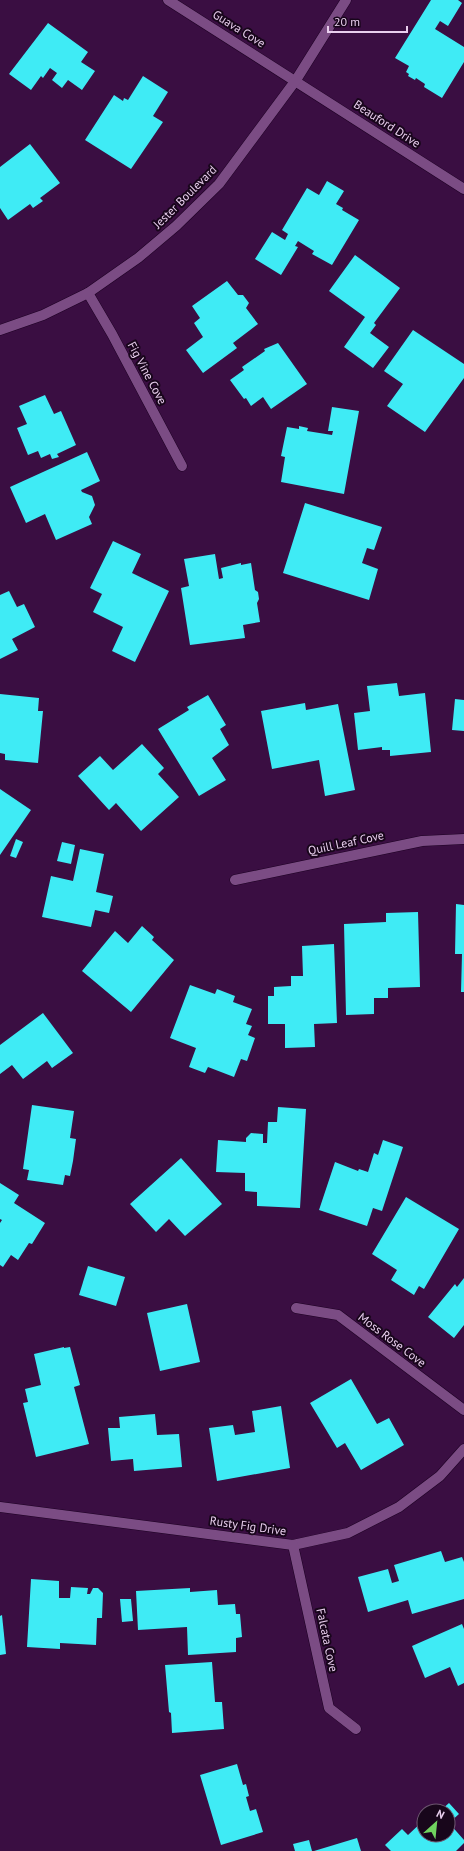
<svg xmlns="http://www.w3.org/2000/svg" width="464" height="1851" font-family="'PT Sans',sans-serif">
<style>
.building{fill:#3febf5}
.lines{fill:none;stroke-linecap:round;stroke-linejoin:round}
.minor-casing{stroke:#1d0023;stroke-width:11}
.minor{stroke:#7b4c84;stroke-width:10}
.labels{text-anchor:middle;stroke-width:4;stroke-linejoin:round;paint-order:stroke}
.street-label{font-size:12px;fill:#e9cfee;stroke:#18061b}
</style>
<rect width="100%" height="100%" fill="#3a0e42"/>
<g class="building">
<path d="M 431,0 L 458,0 L 462,3 L 448,26 L 440,21 L 435,29 L 464,47 L 464,62 L 442,98 L 424,87 L 425,84 L 416,78 L 415,80 L 408,76 L 409,74 L 406,72 L 409,66 L 395,58 Z"/>
<path d="M 48,23 L 88,52 L 81,62 L 95,71 L 82,90 L 68,80 L 62,88 L 52,80 L 57,73 L 50,68 L 43,78 L 41,76 L 31,90 L 9,74 Z"/>
<path d="M 143,76 L 168,92 L 153,116 L 163,122 L 131,169 L 85,140 L 114,95 L 123,101 L 124,98 L 128,100 Z"/>
<path d="M 30,144 L 60,183 L 40,198 L 43,201 L 33,208 L 30,204 L 8,220 L 0,208 L 0,167 Z"/>
<path d="M 327,181 L 344,191 L 336,204 L 343,208 L 342,210 L 359,220 L 332,265 L 312,254 L 314,251 L 298,241 L 295,246 L 298,247 L 281,275 L 255,259 L 272,232 L 285,240 L 288,234 L 282,230 L 307,188 L 319,195 Z"/>
<path d="M 355,255 L 400,288 L 374,323 L 376,325 L 370,333 L 389,347 L 373,368 L 344,347 L 365,317 L 329,291 Z"/>
<path d="M 227,281 L 238,295 L 243,295 L 249,303 L 246,308 L 258,324 L 233,343 L 237,348 L 203,373 L 186,350 L 203,337 L 194,323 L 200,318 L 192,306 Z"/>
<path d="M 413,330 L 464,364 L 464,378 L 425,432 L 387,406 L 403,384 L 384,371 Z"/>
<path d="M 278,343 L 307,384 L 271,409 L 263,397 L 251,406 L 246,398 L 244,399 L 230,380 L 244,370 L 242,367 L 265,351 L 264,349 Z"/>
<path d="M 45,395 L 54,414 L 61,411 L 76,445 L 57,454 L 59,457 L 52,459 L 50,454 L 41,458 L 38,451 L 28,455 L 17,428 L 27,424 L 19,406 Z"/>
<path d="M 332,407 L 359,411 L 344,494 L 281,482 L 285,457 L 281,456 L 287,427 L 299,429 L 299,426 L 308,428 L 307,431 L 332,435 L 333,431 L 328,431 Z"/>
<path d="M 87,452 L 100,481 L 81,490 L 82,492 L 92,496 L 95,505 L 89,517 L 92,524 L 56,540 L 45,514 L 26,523 L 10,487 Z"/>
<path d="M 305,503 L 382,527 L 374,550 L 367,548 L 362,563 L 378,569 L 369,600 L 283,573 Z"/>
<path d="M 113,541 L 141,554 L 132,573 L 169,591 L 135,662 L 112,651 L 123,627 L 93,612 L 102,594 L 90,588 Z"/>
<path d="M 215,554 L 219,579 L 223,578 L 221,568 L 241,563 L 241,565 L 251,563 L 255,590 L 258,592 L 259,599 L 257,603 L 260,622 L 243,625 L 245,638 L 190,645 L 181,588 L 189,586 L 184,559 Z"/>
<path d="M 9,591 L 17,607 L 24,604 L 35,627 L 12,639 L 18,650 L 0,659 L 0,595 Z"/>
<path d="M 397,683 L 399,696 L 425,693 L 431,752 L 390,756 L 390,750 L 382,750 L 382,747 L 358,750 L 354,713 L 370,711 L 367,686 Z"/>
<path d="M 0,694 L 39,698 L 38,711 L 43,711 L 38,763 L 5,760 L 5,754 L 0,753 Z"/>
<path d="M 208,695 L 226,725 L 220,729 L 229,745 L 212,758 L 226,780 L 199,796 L 158,729 L 189,710 L 187,707 Z"/>
<path d="M 455,699 L 464,700 L 464,731 L 452,730 Z"/>
<path d="M 305,703 L 306,710 L 338,704 L 355,790 L 325,796 L 319,760 L 272,769 L 261,711 Z"/>
<path d="M 142,744 L 164,768 L 158,774 L 179,797 L 141,831 L 116,803 L 109,810 L 78,776 L 100,756 L 113,770 Z"/>
<path d="M 0,789 L 31,810 L 0,855 Z"/>
<path d="M 16,839 L 23,842 L 16,858 L 10,856 Z"/>
<path d="M 62,842 L 75,845 L 71,864 L 57,861 Z"/>
<path d="M 80,849 L 104,854 L 96,892 L 113,896 L 109,913 L 95,910 L 91,927 L 42,917 L 51,876 L 73,881 Z"/>
<path d="M 456,904 L 464,905 L 464,992 L 461,992 L 462,954 L 455,954 Z"/>
<path d="M 418,912 L 420,987 L 388,988 L 388,998 L 374,998 L 374,1014 L 346,1015 L 344,924 L 386,922 L 386,913 Z"/>
<path d="M 142,926 L 154,937 L 152,940 L 174,960 L 131,1012 L 82,971 L 115,931 L 128,943 Z"/>
<path d="M 334,944 L 337,1023 L 314,1024 L 315,1047 L 285,1048 L 285,1024 L 268,1024 L 268,996 L 274,996 L 274,987 L 291,986 L 291,976 L 303,976 L 302,946 Z"/>
<path d="M 190,985 L 215,994 L 217,989 L 235,996 L 233,1002 L 252,1009 L 246,1024 L 252,1026 L 248,1035 L 255,1038 L 247,1061 L 241,1059 L 234,1077 L 208,1067 L 205,1073 L 189,1067 L 196,1048 L 170,1038 Z"/>
<path d="M 43,1013 L 73,1053 L 52,1068 L 47,1061 L 23,1079 L 12,1065 L 0,1074 L 0,1045 Z"/>
<path d="M 32,1105 L 74,1111 L 70,1138 L 76,1139 L 73,1161 L 70,1176 L 65,1175 L 63,1185 L 27,1180 L 29,1170 L 23,1169 Z"/>
<path d="M 278,1107 L 306,1109 L 300,1208 L 257,1206 L 257,1192 L 245,1191 L 245,1173 L 216,1172 L 218,1140 L 246,1142 L 246,1138 L 251,1133 L 263,1134 L 263,1143 L 267,1143 L 268,1122 L 277,1122 Z"/>
<path d="M 383,1140 L 403,1147 L 382,1211 L 373,1208 L 367,1226 L 319,1210 L 335,1162 L 358,1171 L 359,1169 L 368,1172 L 374,1153 L 378,1155 Z"/>
<path d="M 181,1158 L 222,1204 L 185,1236 L 169,1219 L 156,1232 L 130,1204 Z"/>
<path d="M 0,1183 L 19,1195 L 14,1203 L 45,1223 L 32,1244 L 29,1243 L 18,1260 L 11,1255 L 3,1267 L 0,1265 L 0,1223 L 2,1220 L 0,1219 Z"/>
<path d="M 406,1197 L 459,1229 L 424,1289 L 419,1286 L 414,1295 L 391,1280 L 397,1270 L 372,1254 Z"/>
<path d="M 88,1266 L 125,1277 L 116,1306 L 79,1295 Z"/>
<path d="M 464,1278 L 464,1325 L 454,1338 L 428,1317 L 455,1284 L 457,1287 Z"/>
<path d="M 187,1304 L 200,1362 L 160,1371 L 147,1313 Z"/>
<path d="M 64,1347 L 64,1348 L 70,1347 L 80,1385 L 74,1387 L 89,1444 L 36,1457 L 23,1403 L 28,1402 L 25,1389 L 41,1385 L 34,1354 Z"/>
<path d="M 351,1379 L 377,1424 L 389,1418 L 404,1445 L 361,1470 L 345,1443 L 337,1448 L 310,1403 Z"/>
<path d="M 281,1406 L 290,1468 L 217,1481 L 209,1428 L 233,1425 L 235,1435 L 255,1432 L 252,1411 Z"/>
<path d="M 155,1414 L 157,1435 L 179,1434 L 182,1467 L 134,1471 L 133,1459 L 111,1461 L 108,1428 L 120,1428 L 119,1417 Z"/>
<path d="M 441,1551 L 445,1562 L 462,1557 L 464,1562 L 464,1599 L 412,1614 L 408,1600 L 368,1612 L 358,1577 L 388,1569 L 392,1583 L 399,1581 L 394,1565 Z"/>
<path d="M 31,1579 L 59,1581 L 59,1598 L 70,1598 L 71,1587 L 88,1588 L 87,1594 L 90,1594 L 93,1588 L 98,1588 L 103,1593 L 102,1618 L 97,1618 L 96,1645 L 60,1643 L 60,1649 L 27,1647 Z"/>
<path d="M 190,1588 L 190,1592 L 217,1590 L 218,1605 L 235,1604 L 236,1614 L 240,1614 L 242,1637 L 236,1638 L 236,1652 L 188,1655 L 187,1627 L 138,1630 L 136,1591 Z"/>
<path d="M 120,1599 L 131,1599 L 133,1621 L 122,1622 Z"/>
<path d="M 2,1615 L 6,1654 L 0,1655 L 0,1616 Z"/>
<path d="M 462,1624 L 464,1629 L 464,1683 L 458,1686 L 450,1667 L 425,1678 L 412,1646 Z"/>
<path d="M 212,1662 L 215,1702 L 222,1702 L 224,1729 L 172,1733 L 171,1713 L 169,1712 L 165,1665 Z"/>
<path d="M 237,1764 L 243,1785 L 246,1784 L 249,1796 L 246,1797 L 250,1811 L 256,1809 L 263,1832 L 221,1845 L 200,1775 Z"/>
<path d="M 449,1803 L 459,1814 L 449,1823 L 464,1840 L 464,1843 L 456,1851 L 391,1851 L 385,1845 L 402,1829 L 408,1835 L 424,1820 L 424,1835 L 448,1835 L 448,1811 L 440,1811 Z"/>
<path d="M 357,1838 L 361,1851 L 314,1851 Z"/>
<path d="M 309,1840 L 312,1851 L 295,1851 L 293,1844 Z"/>
</g>
<g class="lines">
<g class="minor-casing">
<g id="minor">
<path d="M 168,0 L 464,189"/>
<path d="M 88,293 L 112,334 L 182,466"/>
<path d="M 0,330 L 43,315 L 88,293 L 138,258 L 176,226 L 219,184 L 296,80 L 346,0"/>
<path d="M 235,880 L 422,841 L 464,839"/>
<path d="M 296,1308 L 338,1315 L 464,1410"/>
<path d="M 0,1507 L 293,1545 L 348,1533 L 399,1507 L 440,1476 L 464,1449"/>
<path d="M 293,1545 L 329,1708 L 356,1729"/>
</g>
</g>
<use href="#minor" class="minor"/>
</g>
<g class="labels">
<g class="street-label">
<text transform="translate(239 29) rotate(32)" y="4">Guava Cove</text>
<text transform="translate(387 124) rotate(33)" y="4">Beauford Drive</text>
<text transform="translate(185 197) rotate(-45)" y="4">Jester Boulevard</text>
<text transform="translate(147 373) rotate(62)" y="4">Fig Vine Cove</text>
<text transform="translate(346 843) rotate(-12)" y="4">Quill Leaf Cove</text>
<text transform="translate(392 1340) rotate(37)" y="4">Moss Rose Cove</text>
<text transform="translate(248 1526) rotate(8)" y="4">Rusty Fig Drive</text>
<text transform="translate(327 1640) rotate(78)" y="4">Falcata Cove</text>
</g>
</g>
<g transform="translate(436 1823) rotate(27)"><circle r="19" fill="#18061b" stroke="#6c566f"/>
<path d="M0-3L7 15L0 10L-7 15Z" fill="#70d35f"/>
<text y="-6" font-size="11" font-weight="bold" text-anchor="middle" fill="#e9cfee">N</text>
</g>
<path d="M328 26v6h79v-6" fill="none" stroke="#e9cfee" stroke-width="2"/>
<text x="334" y="26" font-size="12" fill="#e9cfee" stroke="#18061b" stroke-width="3" paint-order="stroke">20 m</text>
</svg>
